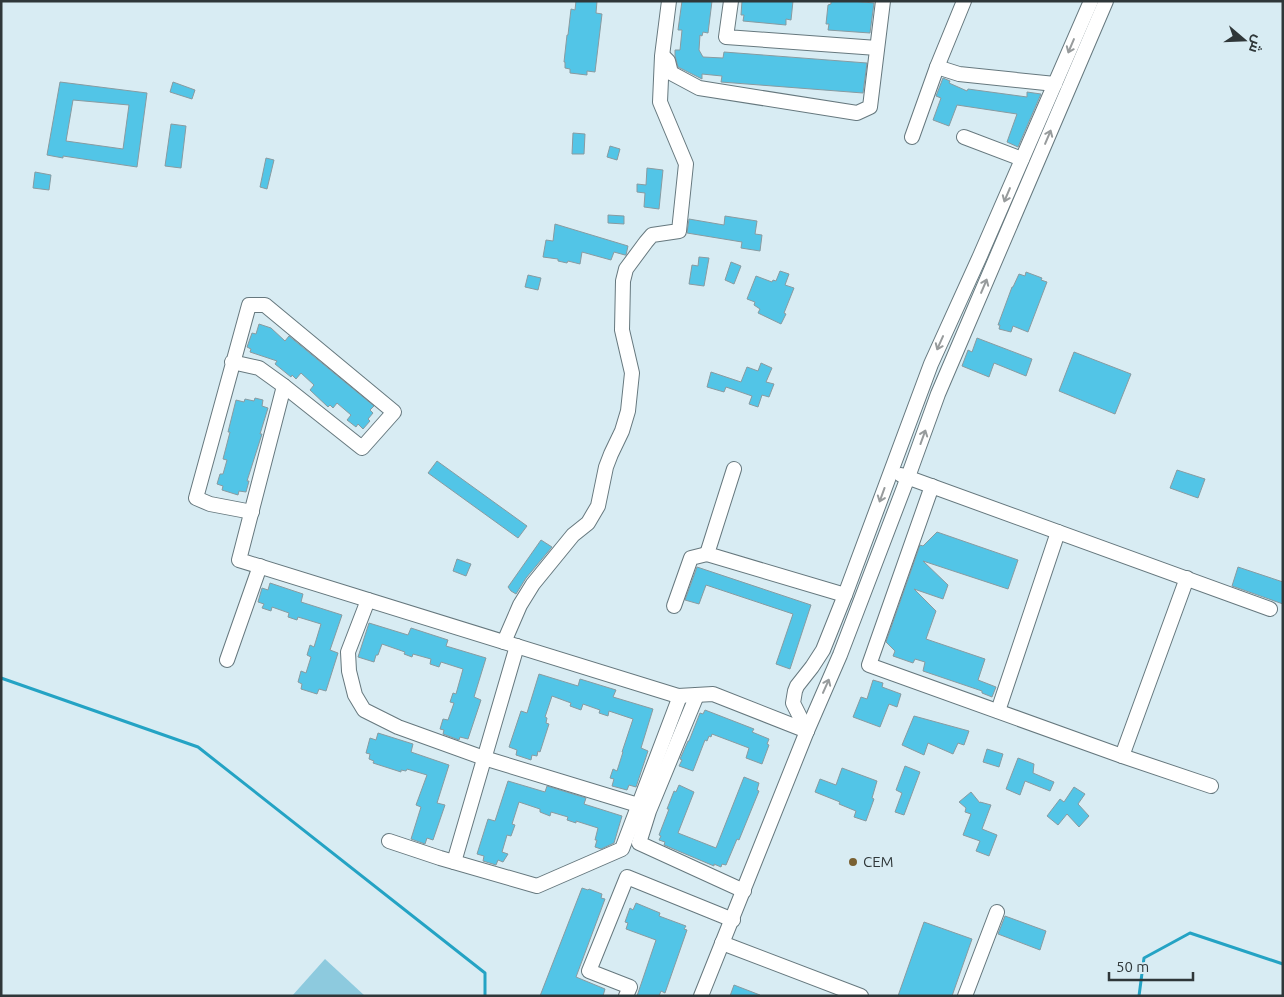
<svg xmlns="http://www.w3.org/2000/svg" width="1284" height="997" font-family="Ubuntu,Cairo,sans-serif">
<style>
.green{fill:#8dcade}
.lines{fill:none;stroke-linecap:round;stroke-linejoin:round}
.stream{stroke:#24a3c4;stroke-width:3}
.building{fill:#52c5e7;stroke:#889ba1;fill-rule:evenodd}
.minor-casing{stroke:#66787e;stroke-width:16}
.minor{stroke:#fff;stroke-width:14}
.oneway{stroke:#979b9c}
.poi-dot{fill:#796132;stroke:#d8ecf3;stroke-width:2}
.labels{text-anchor:middle;stroke-width:4;stroke-linejoin:round;paint-order:stroke}
.poi-label{font-size:15px;fill:#2f3739;stroke:#d8ecf3;text-anchor:start}
</style>
<rect width="100%" height="100%" fill="#d8ecf3"/>
<path class="green" d="M 325,959 L 365,996 L 292,996 Z"/>
<g class="lines">
<g class="stream">
<path d="M 1,678 L 198,747 L 485,973 L 485,996"/>
<path d="M 1139,996 L 1144,958 L 1190,933 L 1283,964"/>
</g>
</g>
<g class="building">
<path d="M 576,1 L 597,1 L 596,13 L 602,14 L 595,72 L 587,71 L 587,75 L 570,73 L 570,69 L 565,68 L 565,62 L 564,62 L 567,35 L 568,35 L 571,9 L 575,10 Z"/>
<path d="M 682,1 L 712,1 L 708,33 L 703,32 L 702,36 L 700,35 L 699,50 L 703,57 L 723,58 L 724,52 L 867,63 L 863,93 L 721,82 L 722,76 L 702,74 L 702,79 L 678,67 L 675,56 L 675,50 L 680,50 L 682,30 L 678,30 Z"/>
<path d="M 742,1 L 793,1 L 791,20 L 786,19 L 786,25 L 743,21 L 744,15 L 741,15 Z"/>
<path d="M 831,1 L 852,1 L 874,3 L 870,33 L 828,30 L 829,24 L 826,24 L 828,5 L 831,4 Z"/>
<path d="M 943,78 L 950,81 L 949,83 L 967,91 L 968,89 L 1027,97 L 1027,92 L 1041,94 L 1018,147 L 1007,142 L 1017,114 L 957,105 L 949,126 L 933,120 L 941,98 L 936,96 Z"/>
<path d="M 60,82 L 147,93 L 137,167 L 63,156 L 63,158 L 47,155 ZM 73,100 L 129,105 L 123,149 L 66,141 Z"/>
<path d="M 173,82 L 195,90 L 192,99 L 170,92 Z"/>
<path d="M 171,124 L 186,126 L 181,168 L 165,166 Z"/>
<path d="M 573,133 L 585,134 L 584,154 L 572,154 Z"/>
<path d="M 610,146 L 620,149 L 617,160 L 607,157 Z"/>
<path d="M 266,158 L 274,160 L 267,189 L 260,187 Z"/>
<path d="M 647,168 L 663,170 L 659,209 L 644,207 L 645,193 L 637,192 L 637,184 L 646,185 Z"/>
<path d="M 35,172 L 51,175 L 49,190 L 33,188 Z"/>
<path d="M 608,215 L 624,216 L 624,224 L 608,223 Z"/>
<path d="M 725,216 L 757,221 L 755,234 L 762,235 L 760,251 L 741,248 L 742,242 L 687,233 L 689,219 L 724,225 Z"/>
<path d="M 555,224 L 628,246 L 626,255 L 625,255 L 614,252 L 611,260 L 582,252 L 580,264 L 568,261 L 567,263 L 558,261 L 558,259 L 543,257 L 546,240 L 553,241 Z"/>
<path d="M 699,257 L 709,258 L 704,286 L 689,284 L 692,265 L 698,266 Z"/>
<path d="M 731,262 L 741,266 L 734,284 L 725,280 Z"/>
<path d="M 780,271 L 789,274 L 785,285 L 794,288 L 784,313 L 786,314 L 781,324 L 758,313 L 760,309 L 754,305 L 755,302 L 747,299 L 756,276 L 772,282 L 773,280 L 776,281 Z"/>
<path d="M 1026,272 L 1042,278 L 1041,280 L 1047,282 L 1028,332 L 1013,326 L 1011,332 L 999,329 L 1000,325 L 998,325 L 1012,287 L 1013,287 L 1019,274 L 1025,276 Z"/>
<path d="M 528,275 L 541,278 L 538,290 L 525,287 Z"/>
<path d="M 259,324 L 271,328 L 285,341 L 289,336 L 374,406 L 370,410 L 373,413 L 368,419 L 370,421 L 363,429 L 358,424 L 356,427 L 347,420 L 351,415 L 337,403 L 333,408 L 330,405 L 328,407 L 310,390 L 314,385 L 301,373 L 296,379 L 292,375 L 291,377 L 275,364 L 277,361 L 250,352 L 251,349 L 247,347 L 252,333 L 256,334 Z"/>
<path d="M 977,338 L 1032,359 L 1026,376 L 994,363 L 989,377 L 962,366 L 968,350 L 972,352 Z"/>
<path d="M 1074,352 L 1131,374 L 1115,414 L 1059,391 Z"/>
<path d="M 761,363 L 772,368 L 766,382 L 774,384 L 769,397 L 762,395 L 758,407 L 749,404 L 752,396 L 726,387 L 724,392 L 707,387 L 711,372 L 741,382 L 747,367 L 758,371 Z"/>
<path d="M 255,398 L 263,400 L 262,406 L 268,408 L 260,434 L 262,434 L 247,481 L 249,481 L 246,492 L 239,491 L 238,495 L 222,490 L 223,486 L 217,484 L 220,474 L 223,474 L 227,460 L 223,459 L 230,432 L 228,432 L 236,400 L 244,402 L 245,399 L 254,401 Z"/>
<path d="M 437,461 L 527,526 L 518,538 L 428,473 Z"/>
<path d="M 1177,470 L 1205,479 L 1198,498 L 1170,488 Z"/>
<path d="M 937,532 L 1018,560 L 1008,589 L 923,561 L 948,585 L 943,599 L 914,589 L 936,611 L 926,639 L 985,659 L 978,680 L 996,687 L 992,697 L 982,693 L 982,691 L 923,671 L 925,662 L 915,659 L 913,663 L 893,656 L 895,651 L 886,642 L 920,545 L 923,546 Z"/>
<path d="M 541,540 L 552,547 L 526,578 L 516,594 L 511,591 L 508,587 Z"/>
<path d="M 457,559 L 471,564 L 466,576 L 453,571 Z"/>
<path d="M 697,567 L 811,605 L 790,669 L 776,664 L 793,614 L 706,585 L 699,604 L 685,600 Z"/>
<path d="M 1238,567 L 1283,582 L 1283,604 L 1232,586 Z"/>
<path d="M 270,583 L 303,594 L 301,602 L 342,615 L 330,650 L 338,653 L 326,691 L 319,689 L 317,694 L 301,689 L 302,684 L 298,682 L 301,671 L 306,673 L 311,657 L 307,655 L 310,645 L 314,647 L 321,624 L 298,617 L 297,620 L 288,617 L 289,613 L 272,607 L 271,611 L 262,608 L 264,604 L 258,602 L 262,588 L 268,590 Z"/>
<path d="M 369,623 L 408,635 L 411,628 L 448,640 L 446,646 L 486,658 L 474,697 L 481,700 L 468,739 L 460,737 L 459,740 L 443,734 L 444,730 L 440,729 L 443,719 L 448,720 L 454,703 L 450,702 L 453,693 L 456,694 L 463,669 L 441,662 L 439,667 L 430,664 L 431,659 L 413,654 L 412,657 L 404,654 L 405,652 L 382,644 L 378,655 L 376,655 L 374,662 L 358,657 Z"/>
<path d="M 539,674 L 578,686 L 580,679 L 616,690 L 613,697 L 653,709 L 641,748 L 648,751 L 636,787 L 629,785 L 627,790 L 612,786 L 614,779 L 610,778 L 613,769 L 617,771 L 623,752 L 622,752 L 633,719 L 609,711 L 608,716 L 599,713 L 600,710 L 583,704 L 581,710 L 570,706 L 571,703 L 552,696 L 545,717 L 547,718 L 546,723 L 549,724 L 540,752 L 538,751 L 537,756 L 532,755 L 531,760 L 516,755 L 517,750 L 509,747 L 521,711 L 527,713 Z"/>
<path d="M 873,680 L 883,683 L 882,687 L 901,694 L 897,707 L 889,704 L 880,727 L 853,717 L 861,697 L 867,699 Z"/>
<path d="M 705,710 L 754,729 L 752,732 L 769,739 L 767,744 L 769,745 L 762,764 L 746,758 L 749,748 L 712,734 L 711,737 L 709,736 L 707,741 L 705,740 L 693,771 L 679,766 L 682,760 L 680,759 L 688,741 L 689,741 L 700,713 L 703,714 Z"/>
<path d="M 914,716 L 969,731 L 964,745 L 958,743 L 953,754 L 928,743 L 924,755 L 902,745 Z"/>
<path d="M 378,733 L 413,744 L 411,752 L 449,765 L 437,803 L 445,805 L 433,840 L 427,838 L 425,844 L 411,839 L 421,807 L 416,805 L 427,775 L 407,769 L 406,771 L 401,770 L 401,772 L 373,763 L 374,761 L 369,759 L 370,754 L 366,753 L 370,738 L 376,740 Z"/>
<path d="M 987,749 L 1003,754 L 999,767 L 983,762 Z"/>
<path d="M 1018,758 L 1034,764 L 1033,773 L 1054,782 L 1050,791 L 1025,781 L 1020,795 L 1006,789 Z"/>
<path d="M 905,766 L 920,772 L 904,815 L 895,812 L 902,793 L 896,790 Z"/>
<path d="M 842,768 L 877,781 L 872,798 L 874,799 L 866,821 L 854,817 L 856,811 L 839,804 L 840,802 L 815,792 L 820,779 L 836,785 Z"/>
<path d="M 744,777 L 759,783 L 757,790 L 759,791 L 739,840 L 737,839 L 726,865 L 722,864 L 721,867 L 714,864 L 714,866 L 664,845 L 665,842 L 659,840 L 661,836 L 659,835 L 669,809 L 667,809 L 674,791 L 676,792 L 679,785 L 694,792 L 678,833 L 716,848 Z"/>
<path d="M 508,781 L 545,792 L 547,786 L 586,798 L 584,804 L 622,816 L 614,843 L 601,849 L 595,847 L 597,840 L 595,840 L 598,828 L 576,821 L 576,823 L 567,820 L 568,817 L 551,812 L 550,816 L 540,812 L 540,809 L 519,802 L 512,824 L 515,825 L 511,836 L 507,835 L 502,852 L 508,854 L 503,862 L 498,860 L 496,865 L 483,861 L 484,856 L 477,854 L 488,819 L 495,821 Z"/>
<path d="M 1074,787 L 1085,794 L 1078,804 L 1089,816 L 1079,827 L 1067,814 L 1058,825 L 1047,816 L 1060,799 L 1064,802 Z"/>
<path d="M 971,792 L 980,803 L 980,802 L 991,805 L 982,829 L 997,835 L 989,856 L 976,851 L 980,841 L 963,835 L 971,814 L 965,812 L 966,808 L 959,802 Z"/>
<path d="M 582,888 L 588,890 L 589,889 L 602,894 L 601,898 L 605,899 L 576,977 L 605,989 L 603,996 L 540,996 Z"/>
<path d="M 636,903 L 660,913 L 659,916 L 686,926 L 684,929 L 687,930 L 665,993 L 661,991 L 659,996 L 637,996 L 656,940 L 626,929 L 628,923 L 625,922 L 630,908 L 633,910 Z"/>
<path d="M 1005,916 L 1046,931 L 1040,950 L 998,934 Z"/>
<path d="M 924,922 L 972,939 L 952,996 L 898,996 Z"/>
<path d="M 734,985 L 760,995 L 760,996 L 730,996 Z"/>
</g>
<g class="lines">
<g class="minor-casing">
<g id="minor">
<path d="M 731,1 L 726,37 L 877,48"/>
<path d="M 665,58 L 668,61 L 671,73 L 699,88 L 857,113 L 870,107 L 883,1"/>
<path d="M 937,67 L 959,74 L 1055,84"/>
<path d="M 912,137 L 937,67 L 964,1"/>
<path d="M 964,137 L 1022,159"/>
<path d="M 232,362 L 259,368 L 284,386 L 362,448 L 394,412 L 265,305 L 249,305 L 196,498 L 210,504 L 252,512"/>
<path d="M 284,386 L 239,560 L 678,696 L 713,694 L 807,731"/>
<path d="M 734,469 L 707,554 L 845,595"/>
<path d="M 901,475 L 1270,609"/>
<path d="M 932,486 L 869,665 L 1122,756 L 1211,786"/>
<path d="M 368,600 L 348,652 L 349,671 L 355,695 L 364,710 L 398,727 L 484,758 L 638,805"/>
<path d="M 674,606 L 691,558 L 707,554"/>
<path d="M 504,642 L 520,605 L 533,584 L 573,535 L 588,523 L 598,506 L 606,467 L 611,454 L 622,431 L 628,411 L 632,373 L 622,330 L 623,281 L 626,269 L 646,242 L 652,235 L 679,231 L 686,164 L 660,102 L 662,56 L 669,1"/>
<path d="M 227,660 L 260,566"/>
<path d="M 697,695 L 649,811 L 639,843 L 744,891"/>
<path d="M 998,711 L 1058,532"/>
<path d="M 807,731 L 793,703 L 795,691 L 797,686 L 812,667 L 823,650 L 845,595 L 931,364 L 980,256 L 1091,1"/>
<path d="M 1122,756 L 1187,578"/>
<path d="M 389,841 L 440,858 L 537,886 L 622,849 L 680,696"/>
<path d="M 454,862 L 517,646"/>
<path d="M 722,943 L 861,996"/>
<path d="M 626,996 L 630,987 L 589,971 L 627,877 L 733,920"/>
<path d="M 701,996 L 807,731 L 840,655 L 908,477 L 938,394 L 1106,1"/>
<path d="M 965,996 L 997,912"/>
</g>
</g>
<use href="#minor" class="minor"/>
</g>
<defs><path id="oneway-shaft" d="M-6 0H5M1.5-3L5.5 0L1.5 3" fill="none" stroke-width="1.6" stroke-linecap="round" stroke-linejoin="round" transform="scale(1.25)"/></defs>
<g class="oneway">
<use href="#oneway-shaft" transform="translate(1071 46) rotate(113)"/>
<use href="#oneway-shaft" transform="translate(1048 137) rotate(-67)"/>
<use href="#oneway-shaft" transform="translate(1007 195) rotate(113)"/>
<use href="#oneway-shaft" transform="translate(984 286) rotate(-67)"/>
<use href="#oneway-shaft" transform="translate(940 343) rotate(114)"/>
<use href="#oneway-shaft" transform="translate(923 437) rotate(-70)"/>
<use href="#oneway-shaft" transform="translate(882 495) rotate(110)"/>
<use href="#oneway-shaft" transform="translate(826 686) rotate(-66)"/>
</g>
<circle class="poi-dot" cx="853" cy="862" r="5"/>
<g class="labels">
<g class="poi-label">
<text x="863" y="867">CEM</text>
</g>
</g>
<rect width="1284" height="997" fill="none" stroke="#2f3739" stroke-width="5"/>
<g transform="translate(1244 40) rotate(109)" stroke="#d8ecf3" stroke-width="4" paint-order="stroke">
<path d="M0-4L9 19L0 12L-9 19Z" fill="#2f3739"/>
<text y="-8" font-size="14" font-weight="bold" text-anchor="middle" fill="#2f3739">ش</text>
</g>
<path d="M1109 972v8h84v-8" fill="none" stroke="#2f3739" stroke-width="2.5"/>
<text x="1116" y="972" font-size="15" fill="#2f3739" stroke="#d8ecf3" stroke-width="4" paint-order="stroke">50 m</text>
</svg>
